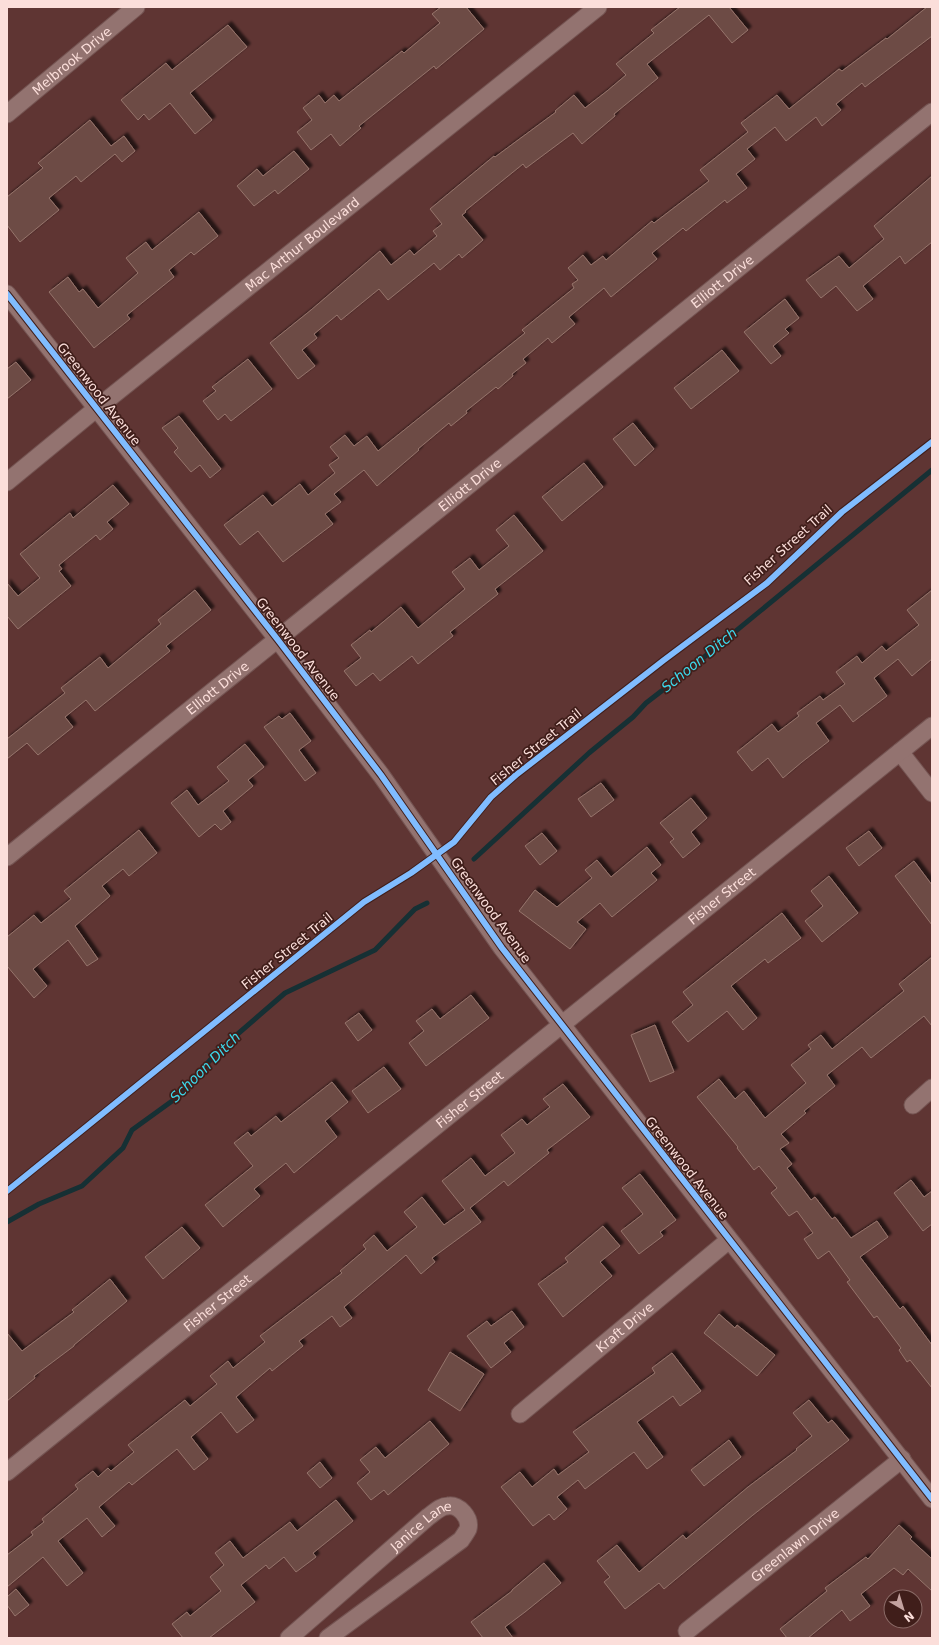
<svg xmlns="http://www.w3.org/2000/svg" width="939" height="1645" font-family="'DejaVu Sans',sans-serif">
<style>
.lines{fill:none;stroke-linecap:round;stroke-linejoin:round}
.stream{stroke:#163034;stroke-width:5}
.building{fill:#6d4c44;stroke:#96746c;filter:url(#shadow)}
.minor-casing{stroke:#745452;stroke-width:19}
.minor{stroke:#937370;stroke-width:17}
.cycleway-casing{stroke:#401e1a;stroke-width:8}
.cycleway{stroke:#80bcff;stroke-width:6}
.labels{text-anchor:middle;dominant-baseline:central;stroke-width:3.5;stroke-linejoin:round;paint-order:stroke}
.street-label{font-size:13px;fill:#fbdeda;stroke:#401e1a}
.water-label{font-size:14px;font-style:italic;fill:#3cd9ec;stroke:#401e1a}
</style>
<defs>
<filter id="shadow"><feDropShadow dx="3.5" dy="-3.5" stdDeviation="1" flood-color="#0009"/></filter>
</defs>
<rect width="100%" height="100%" fill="#5f3533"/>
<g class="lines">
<g class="stream">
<polyline points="474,859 589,753 633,717 646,703 681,676 932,470"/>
<polyline points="7,1222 39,1204 82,1186 123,1148 132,1130 179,1096 218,1051 285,993 375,950 415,909 427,903"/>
</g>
</g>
<g class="building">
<polygon points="441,7 466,7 484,29 436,69 434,66 359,126 361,128 340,146 331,134 311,150 297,132 312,120 303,108 319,95 325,103 334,95 339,101 402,51 404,53 440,23 432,14"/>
<polygon points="680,7 729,7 748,30 732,43 709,15 647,64 658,78 614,114 615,116 582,144 573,133 526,168 523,164 465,211 466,212 462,215 483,240 462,258 459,254 440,270 434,263 388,300 379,289 341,320 337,315 314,334 317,338 302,350 315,366 298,379 270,343 311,310 380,251 391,265 410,250 414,255 437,236 433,231 442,224 430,209 494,156 495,157 556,112 555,111 574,95 585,108 607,91 626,75 616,64 654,33 651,30"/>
<polygon points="927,7 932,7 932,36 865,87 862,83 836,104 841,110 822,126 816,117 786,141 775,127 747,149 755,159 736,174 747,188 727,203 725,200 686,231 683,228 652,253 657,259 611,297 604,288 569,317 575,324 552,343 548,338 523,359 526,363 512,374 513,376 498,389 496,387 466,411 467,413 451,426 449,423 418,449 419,450 377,486 364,470 334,494 341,502 325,514 333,524 283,562 258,531 240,545 224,525 263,495 272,506 300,484 308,495 335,473 329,465 339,458 330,447 345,435 354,446 367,436 378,451 525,333 522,330 574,288 572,284 578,280 568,268 583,255 591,265 603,256 606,260 652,221 654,223 709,181 700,170 748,132 741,123 777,95 789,109 839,69 842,71 886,38 887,39"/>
<polygon points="228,25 247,47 190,93 212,120 195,134 170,103 149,120 144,114 138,120 121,100 166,63 172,70"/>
<polygon points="90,120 111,146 124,136 135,151 122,162 115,154 81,182 76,176 49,198 59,210 20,242 7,225 7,197 43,168 38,163"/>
<polygon points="294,151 309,169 278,194 275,190 254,206 237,186 257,169 263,176"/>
<polygon points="932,176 932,242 905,264 900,256 863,286 873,299 857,311 836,286 821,298 806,280 839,256 849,268 884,239 874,226"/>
<polygon points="199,212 218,236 194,255 191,252 169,270 174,277 127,315 130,319 94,348 49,292 68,277 79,292 83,289 98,308 138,273 126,258 146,242 152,250"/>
<polygon points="785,299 799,318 785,329 789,333 773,346 781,356 771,364 744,332"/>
<polygon points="722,350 739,371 691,409 674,388"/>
<polygon points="248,359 272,389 231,421 225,414 218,420 203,401 216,391 212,387"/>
<polygon points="16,362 31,380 7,399 7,369"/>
<polygon points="179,416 221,469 210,478 200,465 191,472 174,452 178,448 162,428"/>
<polygon points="633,423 654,449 635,466 613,439"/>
<polygon points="584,463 603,487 562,521 542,497"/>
<polygon points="113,485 129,504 107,522 113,529 100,540 96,535 59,565 62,569 59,571 71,586 18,629 7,616 7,583 18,596 40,578 20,554 70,513 73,518"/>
<polygon points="514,515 543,551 495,589 498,594 450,632 453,636 418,664 412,656 380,681 373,673 356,686 344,671 361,658 351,645 370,630 371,632 401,607 418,628 465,589 452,572 470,558 479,570 509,546 496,530"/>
<polygon points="195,590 211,610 166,646 170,651 95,711 86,700 65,717 73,727 38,755 27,743 7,759 7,739 65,693 61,688 100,657 108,668 161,624 158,620"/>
<polygon points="932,590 932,659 912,676 898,659 874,678 887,696 853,722 840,705 816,723 829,741 802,762 783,778 768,758 752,771 737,752 772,724 778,732 799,716 797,713 820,696 823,700 845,684 836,672 857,656 862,663 882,646 886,651 919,625 907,610"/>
<polygon points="290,713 311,741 299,750 316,773 305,781 264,727 279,716 282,719"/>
<polygon points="245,744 264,767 248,780 253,786 223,811 231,822 221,830 215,824 199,837 171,803 187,790 198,805 229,781 217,767"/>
<polygon points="601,783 614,800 591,817 578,799"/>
<polygon points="691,798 707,818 691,832 700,844 683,858 670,842 674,839 660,823"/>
<polygon points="139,830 157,853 129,876 123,869 102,886 110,896 75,926 98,959 87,966 68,940 33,969 47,986 34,998 7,966 7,937 34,915 41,923 71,899 64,891"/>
<polygon points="869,831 882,848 859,866 846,848"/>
<polygon points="542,833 557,851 540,865 525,846"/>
<polygon points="647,847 661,865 651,873 657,880 612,917 600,903 577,922 586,929 570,949 519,911 535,890 557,907 592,878 585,870 597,860 611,877"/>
<polygon points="914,861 932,885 932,925 895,876"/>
<polygon points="829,876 858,913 822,942 805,921 823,906 811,891"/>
<polygon points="782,913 801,938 768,963 765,959 731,986 757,1018 743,1030 727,1011 688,1042 672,1022 693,1005 683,992"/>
<polygon points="932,957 932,1026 924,1016 871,1058 862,1047 827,1075 835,1086 804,1111 806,1113 781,1134 789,1143 780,1149 792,1164 787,1168 811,1200 815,1197 832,1219 835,1217 851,1238 877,1221 888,1237 860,1257 900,1309 903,1306 932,1345 932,1388 910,1360 907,1362 899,1350 901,1348 877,1316 874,1318 847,1282 850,1280 829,1251 818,1259 804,1239 813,1233 797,1211 789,1216 771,1193 777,1188 759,1166 754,1170 737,1148 738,1147 697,1097 719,1079 735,1099 744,1091 765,1118 806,1083 791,1065 811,1049 808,1045 821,1035 832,1049 904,991 899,984"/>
<polygon points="471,995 489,1018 426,1066 409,1043 424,1031 416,1021 432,1009 440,1019"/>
<polygon points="359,1013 372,1030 358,1041 345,1023"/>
<polygon points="655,1025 674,1072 650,1082 631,1035"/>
<polygon points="384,1067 401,1089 368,1113 352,1091"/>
<polygon points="332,1082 348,1102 325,1121 337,1137 294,1173 286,1163 254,1189 260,1196 223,1227 205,1205 253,1166 234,1143 248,1132 251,1136 276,1116 281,1122"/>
<polygon points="563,1084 590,1117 547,1150 549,1153 508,1186 504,1181 470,1208 481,1222 432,1258 435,1262 421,1274 406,1255 344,1307 352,1318 340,1327 332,1316 299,1341 303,1346 272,1371 270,1368 236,1397 254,1420 237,1433 221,1412 191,1437 208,1459 194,1470 177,1449 132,1485 129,1482 99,1507 115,1526 102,1537 87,1518 58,1541 83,1573 67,1586 43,1557 7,1587 7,1555 33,1535 31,1532 44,1522 42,1519 78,1489 75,1485 93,1471 98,1477 108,1468 111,1471 134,1452 128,1445 185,1400 190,1406 217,1384 210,1376 228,1361 233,1368 265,1342 260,1336 342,1273 340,1271 366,1249 363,1245 374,1235 387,1251 417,1227 404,1212 422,1197 444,1225 465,1210 442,1181 471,1158 485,1176 515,1153 501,1135 522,1119 527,1125 550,1107 543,1099"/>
<polygon points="640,1174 676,1220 660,1232 663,1236 639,1254 621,1231 643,1214 622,1188"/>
<polygon points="911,1180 924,1197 932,1191 932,1224 923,1231 894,1193"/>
<polygon points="603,1226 620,1246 600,1262 612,1276 563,1317 538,1284 568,1262 565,1258"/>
<polygon points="182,1227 200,1248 163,1279 145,1257"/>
<polygon points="110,1279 127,1301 74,1345 74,1346 34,1376 35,1378 7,1401 7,1333 22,1351 74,1312 72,1310"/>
<polygon points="512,1311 524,1327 504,1343 511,1352 491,1368 467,1336 487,1321 491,1326"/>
<polygon points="719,1314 735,1328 737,1325 775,1355 757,1376 704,1333"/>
<polygon points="450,1352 484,1374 460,1411 428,1390"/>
<polygon points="672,1353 701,1391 680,1406 673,1396 637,1422 663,1457 647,1469 634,1452 585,1489 578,1480 557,1497 567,1509 554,1520 549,1514 533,1526 501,1487 520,1472 532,1487 554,1469 558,1475 589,1452 573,1432 655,1373 652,1368"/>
<polygon points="809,1400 828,1423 832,1420 849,1440 753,1515 664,1589 659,1583 625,1609 604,1582 610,1577 597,1561 617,1545 639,1572 683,1535 686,1539 748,1487 797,1450 796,1449 812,1436 793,1413"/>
<polygon points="430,1421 449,1444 388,1495 384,1490 371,1500 357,1483 370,1472 360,1460 376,1447 385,1458"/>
<polygon points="729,1440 741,1457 704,1486 691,1470"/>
<polygon points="320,1462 332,1478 320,1488 307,1473"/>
<polygon points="336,1500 353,1521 313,1553 316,1557 296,1572 284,1557 269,1569 266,1565 241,1585 255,1602 209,1638 183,1638 172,1624 187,1612 190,1616 221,1591 210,1577 224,1565 215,1553 230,1541 243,1558 290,1522 297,1531"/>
<polygon points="899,1525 912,1537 910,1539 932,1559 932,1591 908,1569 903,1575 894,1568 861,1594 870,1606 850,1621 842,1610 808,1638 787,1638 780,1629 827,1591 825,1588 866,1557 868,1559"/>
<polygon points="544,1563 561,1583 525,1612 505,1627 513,1638 483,1638 471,1622 512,1591 512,1590"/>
<polygon points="16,1589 29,1605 15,1616 7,1605 7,1597"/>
</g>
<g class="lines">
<defs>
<g id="minor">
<path id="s1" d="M7,114L136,7"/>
<polyline points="7,294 278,640 381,775 502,948 932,1499"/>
<path id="s2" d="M7,482L97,408L598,7"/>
<polyline points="900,752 932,793"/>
<path id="s3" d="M7,857L932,112"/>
<polyline points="913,1105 932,1088"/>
<path id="s4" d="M520,1414L729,1240"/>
<path id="s5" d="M7,1472L932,726"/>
<path id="s6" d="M687,1631L902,1459"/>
<path id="s7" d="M289,1638L428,1517C434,1513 440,1506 448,1506C459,1504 471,1518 468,1529C466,1533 463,1537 461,1540L328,1638"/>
</g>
</defs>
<use href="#minor" class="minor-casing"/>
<use href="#minor" class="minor"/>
<defs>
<g id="cycleway">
<polyline points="7,294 278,640 381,775 502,948 932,1499"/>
<polyline points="7,1191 364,902 411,873 454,842 491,797 516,775 664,660 767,583 842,512 932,442"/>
</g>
</defs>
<use href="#cycleway" class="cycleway-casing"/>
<use href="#cycleway" class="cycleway"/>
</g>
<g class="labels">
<g class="street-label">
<text stroke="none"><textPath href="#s1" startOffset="84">Melbrook Drive</textPath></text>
<text stroke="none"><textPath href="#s2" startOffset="379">Mac Arthur Boulevard</textPath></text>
<text stroke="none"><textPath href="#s3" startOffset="918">Elliott Drive</textPath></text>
<text transform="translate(99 394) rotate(52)">Greenwood Avenue</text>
<text stroke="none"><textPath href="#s3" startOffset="594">Elliott Drive</textPath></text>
<text transform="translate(788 545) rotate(-42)">Fisher Street Trail</text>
<text transform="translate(298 649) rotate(52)">Greenwood Avenue</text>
<text stroke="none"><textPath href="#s3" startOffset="270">Elliott Drive</textPath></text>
<text transform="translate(536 747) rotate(-39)">Fisher Street Trail</text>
<text stroke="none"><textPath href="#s5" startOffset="918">Fisher Street</textPath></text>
<text transform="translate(491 910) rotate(54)">Greenwood Avenue</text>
<text transform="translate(287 951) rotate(-39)">Fisher Street Trail</text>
<text stroke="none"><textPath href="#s5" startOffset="594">Fisher Street</textPath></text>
<text transform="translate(687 1168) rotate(52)">Greenwood Avenue</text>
<text stroke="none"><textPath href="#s5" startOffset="270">Fisher Street</textPath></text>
<text stroke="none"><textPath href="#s4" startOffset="136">Kraft Drive</textPath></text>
<text stroke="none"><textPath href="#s7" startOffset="174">Janice Lane</textPath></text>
<text stroke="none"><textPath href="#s6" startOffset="138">Greenlawn Drive</textPath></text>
</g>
<g class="water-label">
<text transform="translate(699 660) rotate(-39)">Schoon Ditch</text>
<text transform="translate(205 1067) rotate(-45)">Schoon Ditch</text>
</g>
</g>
<rect width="939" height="1645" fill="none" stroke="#fbdeda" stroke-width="16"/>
<g transform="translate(903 1609) rotate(142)"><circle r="19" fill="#401e1a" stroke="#8b6b67"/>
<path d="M0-3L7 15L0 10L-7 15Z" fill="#c4a3a0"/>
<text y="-6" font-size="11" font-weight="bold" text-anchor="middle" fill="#fbdeda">N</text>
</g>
</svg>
